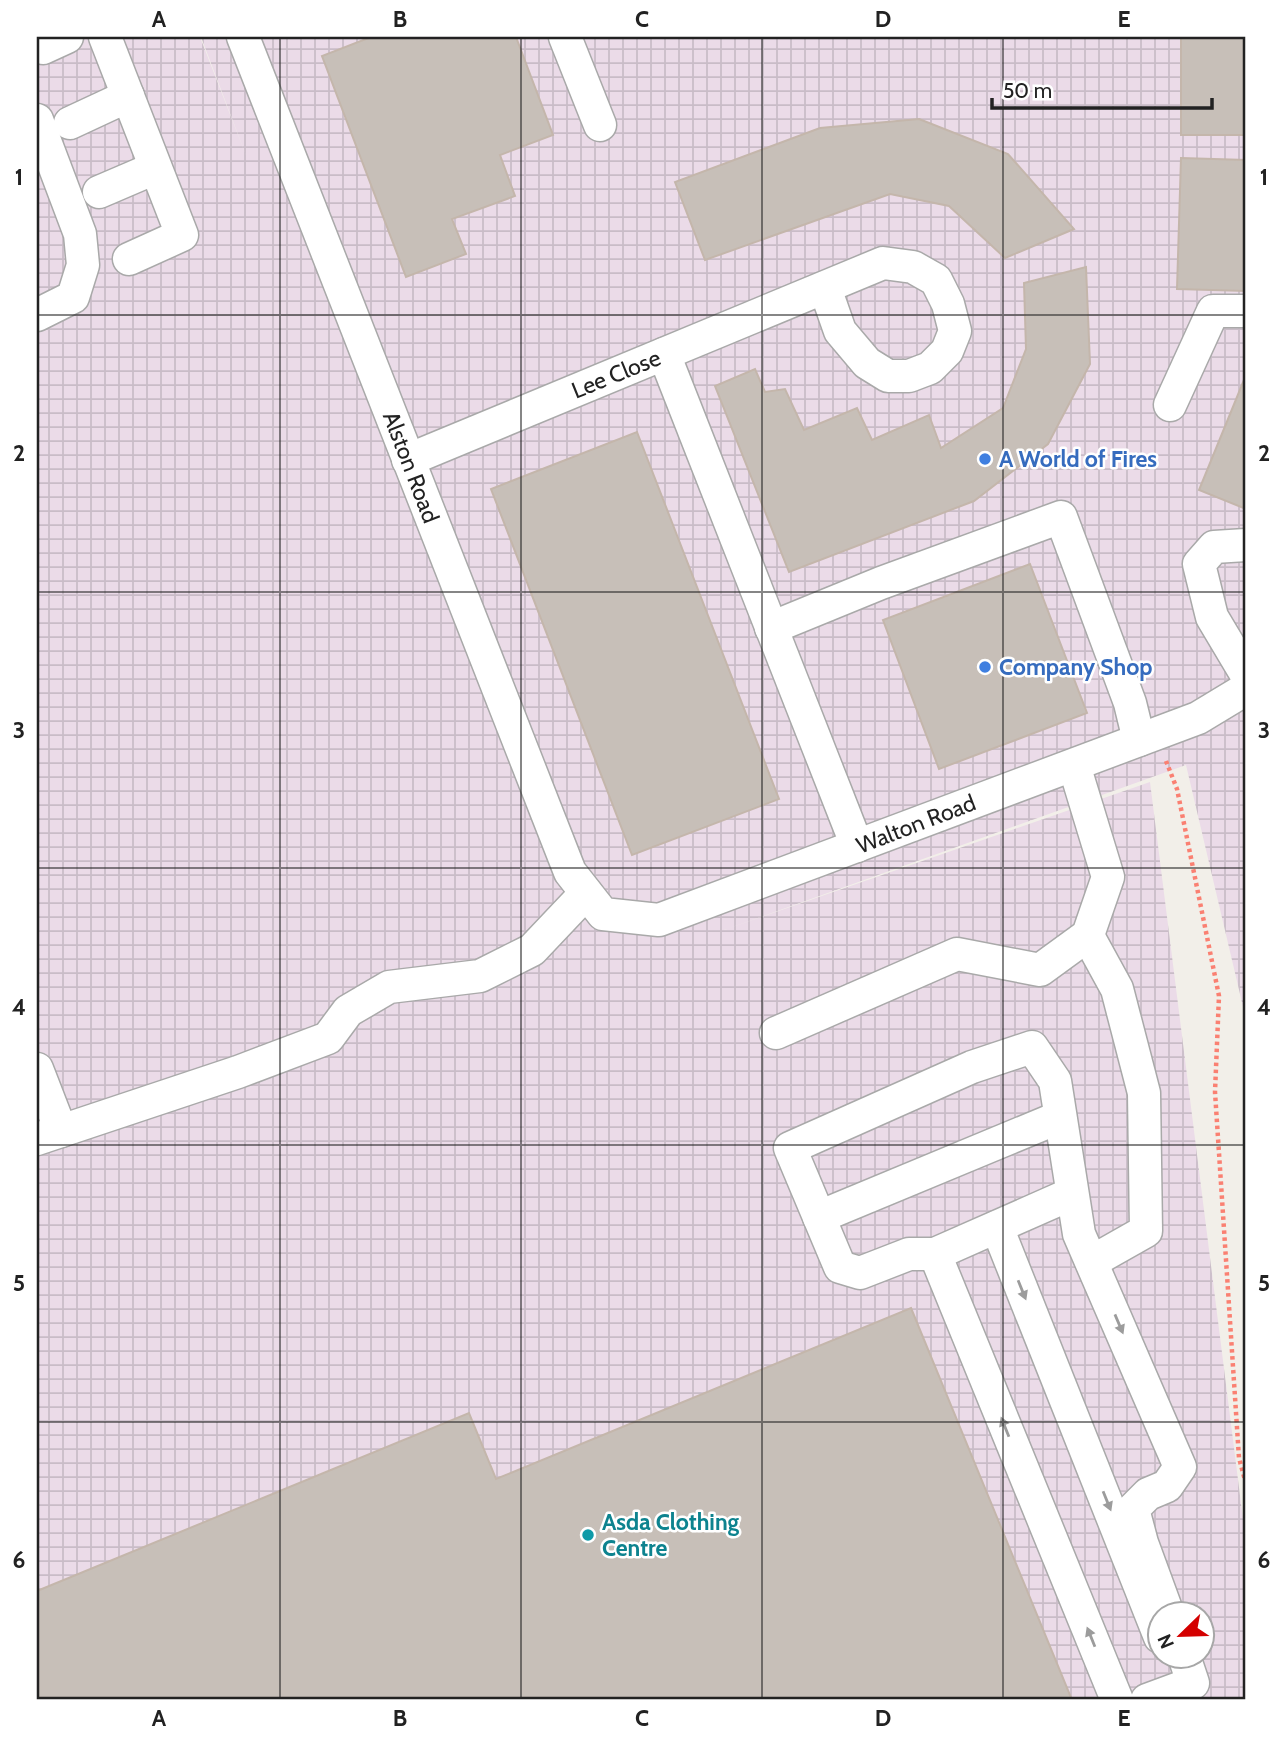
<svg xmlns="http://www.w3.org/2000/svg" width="1283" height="1737" font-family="Cabin,sans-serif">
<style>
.industrial{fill:url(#industrial-grid);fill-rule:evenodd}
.building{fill:#c7bfb8;stroke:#c4b6ab;stroke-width:2}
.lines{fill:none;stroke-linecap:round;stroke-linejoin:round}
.minor-casing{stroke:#a9a9a9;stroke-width:35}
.path{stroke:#fa8072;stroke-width:4.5;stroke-dasharray:3.5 3.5;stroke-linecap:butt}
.minor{stroke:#fff;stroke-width:32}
.oneway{fill:#9c9c9c}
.grid{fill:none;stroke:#222;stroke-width:2;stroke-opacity:0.55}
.shop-dot{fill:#3f7fe0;stroke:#fff;stroke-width:2.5}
.culture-dot{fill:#0f9aa8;stroke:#fff;stroke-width:2.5}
.labels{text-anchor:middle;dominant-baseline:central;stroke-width:5;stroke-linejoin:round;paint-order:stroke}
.street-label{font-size:23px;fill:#222;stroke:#fff}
.shop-label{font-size:23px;font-weight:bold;fill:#366cbe;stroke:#fff;text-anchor:start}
.culture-label{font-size:23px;font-weight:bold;fill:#0d838f;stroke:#fff;text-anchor:start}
.neatline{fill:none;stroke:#222;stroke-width:2.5}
.grid-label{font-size:23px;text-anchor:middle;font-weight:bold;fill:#222}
</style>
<defs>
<pattern id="industrial-grid" width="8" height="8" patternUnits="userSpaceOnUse" patternTransform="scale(1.75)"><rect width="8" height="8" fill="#ebdbe8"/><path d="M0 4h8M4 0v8" fill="none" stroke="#c9bcc7"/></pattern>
</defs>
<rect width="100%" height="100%" fill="#f2efe9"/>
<path class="industrial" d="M37,37H200L247,158L201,37H1246V1011H1244L1186,765L724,930L1150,782L1246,1543V1700H37ZM1160,1614H1202V1656H1160Z"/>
<g class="building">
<polygon points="371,37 516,37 553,135 500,155 515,196 452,219 466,254 406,277 322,56"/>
<rect x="1181" y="37" width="65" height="98"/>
<polygon points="919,119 1008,154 1074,229 1005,258 949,206 890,194 705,260 675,182 820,128"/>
<polygon points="1181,158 1246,160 1246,291 1177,289"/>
<polygon points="1086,267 1090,364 1048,444 974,501 789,572 715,386 755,369 765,392 785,389 804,430 857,408 872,440 929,415 941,448 1003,408 1026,349 1024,283"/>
<polygon points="1246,375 1246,509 1199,490"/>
<polygon points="637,432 779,799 632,855 491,489"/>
<polygon points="1030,564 1087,713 939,769 883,620"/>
<polygon points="911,1308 1072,1700 37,1700 37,1591 469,1413 496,1479"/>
</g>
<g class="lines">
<defs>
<g id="minor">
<polyline points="105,37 182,235 129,259"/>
<polyline points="243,37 570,872 603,914 659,920 1198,718 1246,689"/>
<polyline points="565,37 600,125"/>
<polyline points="43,48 67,37"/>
<polyline points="37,120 80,234 83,265 73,297 37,315"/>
<polyline points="70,123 128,96"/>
<polyline points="99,192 155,168"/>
<polyline points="664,354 857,846"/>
<polyline points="1170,405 1213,311 1246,311"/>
<polyline points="408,460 883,263 913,267 936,280 948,304 955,331 947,351 930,368 909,376 888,376 867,363 840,331 825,288"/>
<polyline points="1246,545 1214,547 1199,564 1212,617 1246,674"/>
<polyline points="771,628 881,583 1061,517 1130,703 1139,740"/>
<polyline points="1088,936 1117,989 1144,1093 1146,1231 1093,1261"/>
<polyline points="776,1033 957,954 1040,970 1088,935 1108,877 1074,765"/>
<polyline points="37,1069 61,1131"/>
<polyline points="37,1139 238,1072 328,1038 348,1011 389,987 480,976 532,950 586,893"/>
<polyline points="1071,1194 935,1254 909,1254 860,1273 840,1267 790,1148 972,1067 1032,1047 1055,1081 1079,1234 1180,1467 1167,1486 1148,1494 1133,1509 1142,1543 1168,1614"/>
<polyline points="819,1217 1060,1117"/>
<polyline points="997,1227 1160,1637"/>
<polyline points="935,1254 1117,1700"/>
<polyline points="1147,1700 1193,1683 1184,1656"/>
</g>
</defs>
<use href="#minor" class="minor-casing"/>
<polyline class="path" points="1166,761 1177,789 1219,996 1215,1092 1239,1458 1246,1484"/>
<use href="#minor" class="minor"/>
</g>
<defs><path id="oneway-solid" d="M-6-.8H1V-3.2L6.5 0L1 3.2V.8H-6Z" transform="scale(1.75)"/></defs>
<g class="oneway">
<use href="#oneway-solid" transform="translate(1022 1290) rotate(68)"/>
<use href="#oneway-solid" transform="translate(1119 1324) rotate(67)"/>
<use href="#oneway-solid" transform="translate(1005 1427) rotate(-112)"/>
<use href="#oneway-solid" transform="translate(1107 1501) rotate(68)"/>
<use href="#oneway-solid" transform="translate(1091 1637) rotate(-112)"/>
</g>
<path class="grid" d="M280,37V1700M521,37V1700M762,37V1700M1003,37V1700M37,315H1246M37,592H1246M37,868H1246M37,1145H1246M37,1422H1246"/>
<g class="shop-dot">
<circle cx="985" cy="459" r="7"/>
<circle cx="985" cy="667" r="7"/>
</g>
<circle class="culture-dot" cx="588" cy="1535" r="7"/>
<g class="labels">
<g class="street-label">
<text transform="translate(616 374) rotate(-22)">Lee Close</text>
<text transform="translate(411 467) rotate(69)">Alston Road</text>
<text transform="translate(916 824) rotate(-21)">Walton Road</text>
</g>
<g class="shop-label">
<text x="999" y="459">A World of Fires</text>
<text x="999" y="667">Company Shop</text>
</g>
<g class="culture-label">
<text x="602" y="1522">Asda Clothing<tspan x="602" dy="26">Centre</tspan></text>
</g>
</g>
<rect width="1283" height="1737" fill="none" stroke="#ffffff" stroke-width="77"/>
<g transform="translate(1181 1635) rotate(247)"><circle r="33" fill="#ffffff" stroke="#a7a7a7" stroke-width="2"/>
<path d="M0-5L12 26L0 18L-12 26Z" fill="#d40000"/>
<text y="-10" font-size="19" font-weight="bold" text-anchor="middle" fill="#222222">N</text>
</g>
<path d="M992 98v10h220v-10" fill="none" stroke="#222222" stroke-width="3.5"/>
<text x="1003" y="98" font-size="21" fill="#222222" stroke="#ffffff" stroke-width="5" paint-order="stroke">50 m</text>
<rect x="38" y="38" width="1206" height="1660" class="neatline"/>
<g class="grid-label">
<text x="159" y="27">A</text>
<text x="400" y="27">B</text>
<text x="642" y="27">C</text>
<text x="883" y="27">D</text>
<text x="1124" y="27">E</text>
<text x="19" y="185">1</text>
<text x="1264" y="185">1</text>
<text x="19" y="461">2</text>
<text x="1264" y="461">2</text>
<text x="19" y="738">3</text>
<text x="1264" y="738">3</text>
<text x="19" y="1015">4</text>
<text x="1264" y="1015">4</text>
<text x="19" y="1291">5</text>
<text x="1264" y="1291">5</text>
<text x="19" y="1568">6</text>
<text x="1264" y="1568">6</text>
<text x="159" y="1726">A</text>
<text x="400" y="1726">B</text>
<text x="642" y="1726">C</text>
<text x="883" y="1726">D</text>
<text x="1124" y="1726">E</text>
</g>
</svg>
